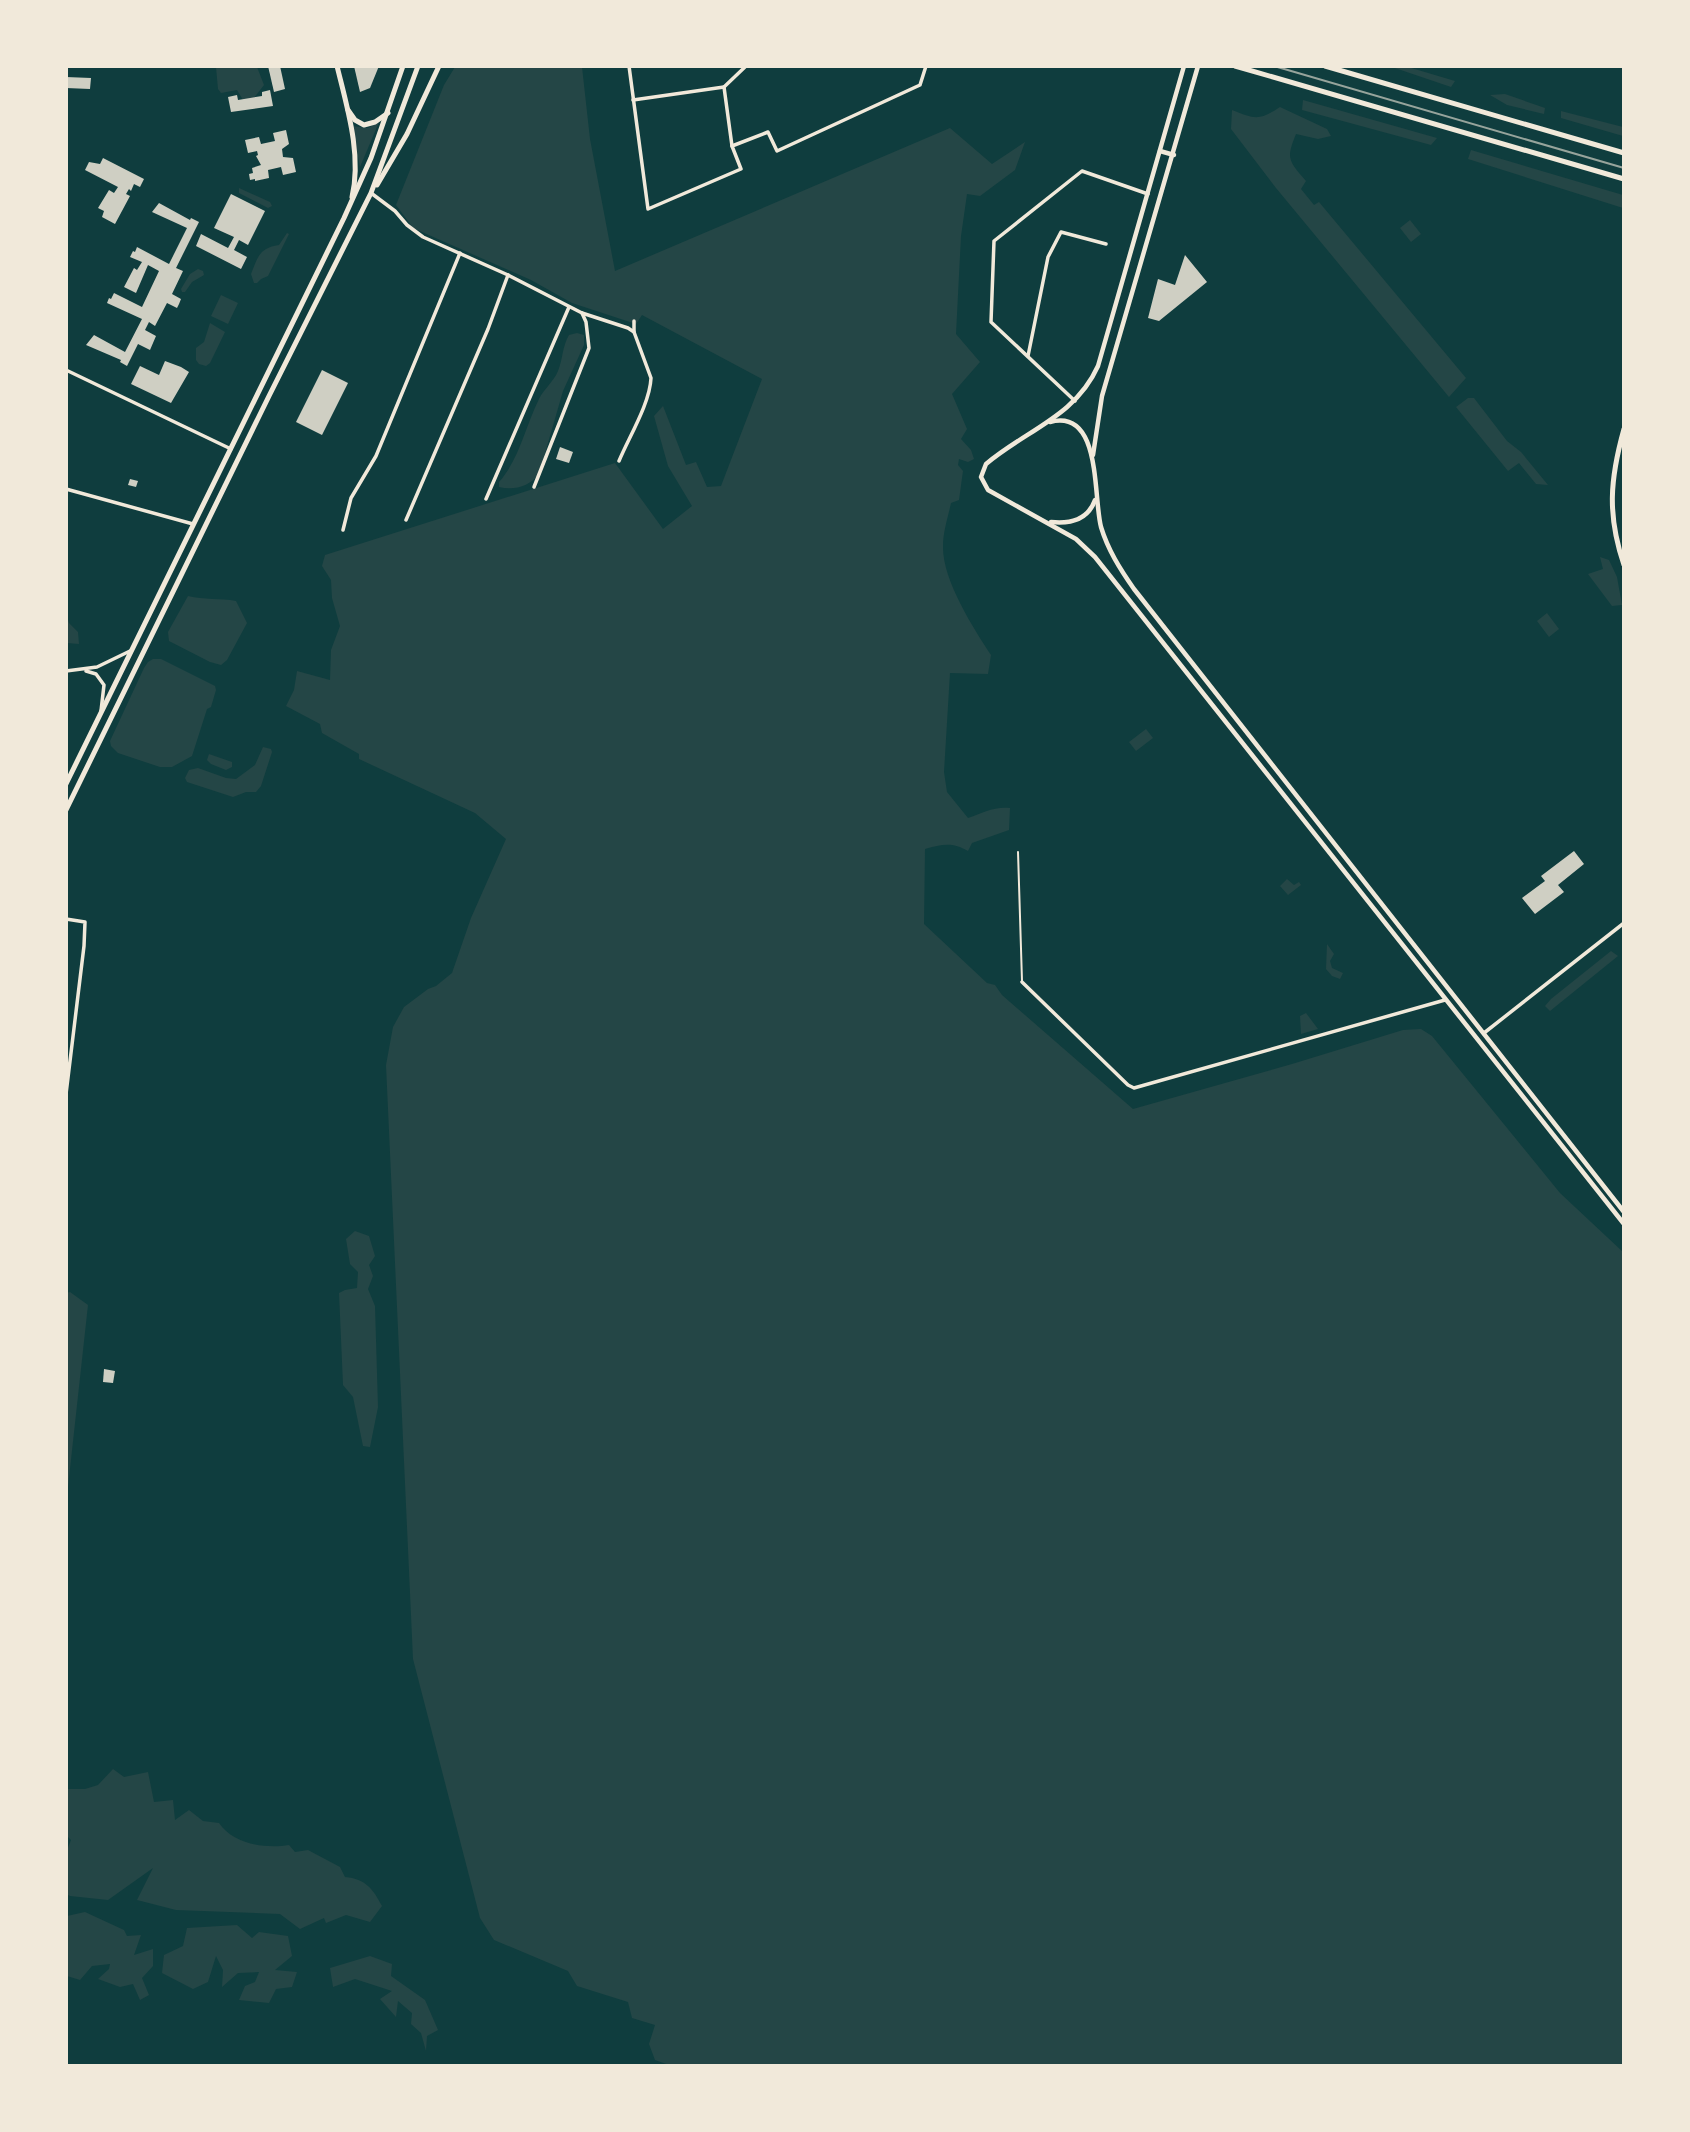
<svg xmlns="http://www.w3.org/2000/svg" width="1690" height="2132" font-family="Overpass,sans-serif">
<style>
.green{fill:#244646}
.building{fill:#cfcfc3}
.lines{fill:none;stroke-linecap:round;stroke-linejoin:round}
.service{stroke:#f1e9da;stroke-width:2}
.minor{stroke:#f1e9da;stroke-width:3.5}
.tertiary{stroke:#f1e9da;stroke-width:4.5}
.secondary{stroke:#f1e9da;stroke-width:5}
.primary{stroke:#f1e9da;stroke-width:5}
.tram{stroke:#97a49c;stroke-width:2}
</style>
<rect width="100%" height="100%" fill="#0f3d3e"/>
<g class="green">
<polygon points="216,67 257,67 264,85 254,98 243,100 237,90 221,93 218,89"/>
<path d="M455,67H582L590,139L615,271L950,128L992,164L1025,142L1015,170L980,196L967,194L961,236L956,334L980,362L952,394L967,429L961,439L971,450L974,459L968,462L959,459L958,465L963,471L959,500L951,503C948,517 943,532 943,546C942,579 973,628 991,655L988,674L950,673L944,772L947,792L968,818C981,813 996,806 1010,808L1009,830L972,843L968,851C953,842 942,844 925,849L924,924L987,983L995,985L1002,995L1133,1109L1292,1064L1403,1030L1421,1029L1432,1036L1560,1193L1623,1252V2065H669L655,2060L649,2044L655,2025L632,2018L628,2002L577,1986L568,1971L494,1940L480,1918L413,1659L386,1065L393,1027L404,1007L428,989L436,986L452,973L471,918L506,839L475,813L359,759V754L322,733L320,724L286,706L294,690L297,671L330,680L331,650L340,626L332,598L331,580L322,566L325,555L615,463L663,529L692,506L668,466L654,416L663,406L686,465L696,462L707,487L721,486L762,379L642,315L636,324L572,303L531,280L413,228L396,205L444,85Z"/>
<polygon points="1392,67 1408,67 1455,81 1451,87"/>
<polygon points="1505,94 1545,108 1544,114 1507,105 1490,95"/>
<polygon points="1303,100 1437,138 1431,145 1302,110"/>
<path d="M1280,107L1327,129L1331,136L1318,139L1296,134C1286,159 1288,160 1306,181L1301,189L1314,205L1319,202L1466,378L1449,397L1276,188L1231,129L1232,110C1255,119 1259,121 1280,107Z"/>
<polygon points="1561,111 1623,127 1623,136 1561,118"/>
<polygon points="379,122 360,167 352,126 368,128"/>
<polygon points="1471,150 1623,195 1623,208 1468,159"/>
<polygon points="239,188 270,202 272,206 268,208 239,193"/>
<polygon points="1410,220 1421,234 1411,242 1400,228"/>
<path d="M287,233L289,234L268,276L261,279L257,283H254L251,274C258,257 259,248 279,245Z"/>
<polygon points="198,269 203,271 204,275 192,282 185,292 182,292 181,289 190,274"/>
<polygon points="221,295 238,303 228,324 211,316"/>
<polygon points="210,323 225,332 210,363 206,366 199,364 196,360 196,348 204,342"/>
<path d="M577,333L584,335V345L563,391L539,474C530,486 514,491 499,487V482C520,458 525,427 539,399C544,389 554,381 558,371C563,359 562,347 569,335Z"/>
<polygon points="1468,398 1474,398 1507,441 1521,452 1548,485 1536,484 1519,463 1508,471 1456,407"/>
<polygon points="1600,557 1609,560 1617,577 1622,605 1612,606 1588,574 1603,569"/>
<path d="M188,596C204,600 220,598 236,601L247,623L227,660L221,665L210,662L169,641L168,632Z"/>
<polygon points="66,613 69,623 78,632 79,644 67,643"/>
<polygon points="1547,613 1559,629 1549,637 1537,621"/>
<polygon points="153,659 161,659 215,686 216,690 211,707 207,709 192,756 172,767 160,767 118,753 111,746 110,741 144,668 148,662"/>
<polygon points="1146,729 1153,738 1136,751 1129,742"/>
<polygon points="263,747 271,749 272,752 261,786 256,792 246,792 233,797 187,782 185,778 189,770 198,768 226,778 236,779 255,765"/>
<polygon points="209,754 232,762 232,767 226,770 211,764 207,760"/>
<polygon points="1287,879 1294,885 1299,882 1301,885 1288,895 1280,886"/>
<polygon points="1327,944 1334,954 1330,961 1332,968 1343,973 1340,979 1332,976 1326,969"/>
<polygon points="1611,951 1618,956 1550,1011 1545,1006 1551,999"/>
<polygon points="1306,1013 1318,1029 1301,1034 1300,1016"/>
<polygon points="355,1231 369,1236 375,1256 369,1265 373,1276 368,1289 375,1306 378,1407 370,1447 363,1446 353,1397 343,1385 339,1293 345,1290 357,1288 358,1272 350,1264 346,1239"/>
<polygon points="70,1292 88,1305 67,1496 66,1293"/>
<path d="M113,1769L124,1777L148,1772L154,1802L173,1800L175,1820L189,1810L203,1821L219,1823C233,1844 265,1849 289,1845L295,1852L308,1850L340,1867L345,1877C366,1879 373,1889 382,1906L370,1922L346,1915L326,1923L324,1918L300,1929L280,1914L176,1910L137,1900L153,1868L108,1900L70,1896L66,1894L67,1850L71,1840L67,1836V1789H85L98,1785Z"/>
<polygon points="85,1912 124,1930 127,1936 141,1935 134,1955 153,1949 153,1966 142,1978 149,1995 140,2000 133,1984 120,1987 98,1979 109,1969 110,1964 92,1966 80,1980 67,1976 67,1916"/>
<polygon points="237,1925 252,1938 259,1932 288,1936 292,1956 275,1970 297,1972 292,1987 276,1989 269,2003 239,2000 245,1986 255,1982 259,1972 238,1973 222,1987 223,1970 216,1956 208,1982 193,1989 162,1973 164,1955 183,1946 187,1928"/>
<polygon points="370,1956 392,1964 391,1976 425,2000 438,2030 427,2036 426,2051 421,2033 411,2024 412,2013 398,2001 396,2017 380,1999 392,1991 355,1979 333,1987 330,1968"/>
</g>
<g class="building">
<polygon points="268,66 280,66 285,89 274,92"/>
<polygon points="354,66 379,66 370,88 360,92"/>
<polygon points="66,77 91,78 90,89 66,88"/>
<polygon points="270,90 273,106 231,112 228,97 237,95 238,100 262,96 262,92"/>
<polygon points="286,130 289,144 282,149 283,157 293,158 296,172 283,175 281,167 268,170 269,178 255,181 255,179 250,180 249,174 253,173 252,168 261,165 256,156 258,155 257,151 248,153 245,140 259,137 261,144 275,141 273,133"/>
<polygon points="103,158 144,179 140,187 134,184 131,191 129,189 126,194 130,196 115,224 102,217 104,211 98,208 109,190 114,193 118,187 85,170 89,162 100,164"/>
<polygon points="231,194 265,211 248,245 239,240 234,250 247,257 241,269 196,246 201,234 228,248 234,237 214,228"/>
<polygon points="159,203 190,220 191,218 199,222 176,268 183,271 172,294 181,299 179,304 177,308 167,303 155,326 149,322 145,330 156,336 150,350 138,344 127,366 120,362 121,360 86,345 94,335 125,352 142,319 107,303 109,298 111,299 114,293 142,307 159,271 148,265 136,293 124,287 134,268 137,270 142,262 130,257 133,251 135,252 137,247 169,264 187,228 152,212"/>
<polygon points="1185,255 1207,282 1159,321 1148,318 1158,279 1175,285"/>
<polygon points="165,361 181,367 189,372 171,403 131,384 140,366 159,375"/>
<polygon points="322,370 348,383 322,435 296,422"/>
<polygon points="560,447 573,452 569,463 556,459"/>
<polygon points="130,479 138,481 136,487 128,485"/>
<polygon points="1574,851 1584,864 1558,885 1564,892 1535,914 1522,898 1545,881 1541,876"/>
<polygon points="104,1369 115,1371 113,1383 103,1382"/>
</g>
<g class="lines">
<polyline class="service" points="1018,852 1022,981"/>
<g class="minor">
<polyline points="629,66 648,209 741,169 732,146 768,132 777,151 920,85 926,66"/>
<polyline points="633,100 724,87"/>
<polyline points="732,146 724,87 746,66"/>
<path d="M371,193L395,211L407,225L423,237L508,275L582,313L628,328L634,332L651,378C650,403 629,437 619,461"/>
<polyline points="634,332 634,321"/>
<polyline points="1028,356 1048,257 1061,232 1106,244"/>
<polyline points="66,370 231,449"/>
<polyline points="1075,401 991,322 994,241 1082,171 1148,194"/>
<polyline points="534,487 589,348 586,322 582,313"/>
<polyline points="66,489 193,524"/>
<polyline points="486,499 569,307"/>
<polyline points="406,520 488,329 508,275"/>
<polyline points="343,530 351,498 376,456 460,253"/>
<polyline points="66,671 97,667 130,651"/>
<polyline points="86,671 96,674 104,685 101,711"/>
<polyline points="66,919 85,922 84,946 66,1094"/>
<polyline points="1022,982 1128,1085 1134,1088 1445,1000"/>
<polyline points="1484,1033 1624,923"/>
</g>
<g class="tertiary">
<path d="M1184,66L1098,366C1075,417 1026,430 986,464L981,477L988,490L1076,539L1095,557L1624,1224"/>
<polyline points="1160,151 1174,155"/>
<path d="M1050,422C1102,408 1093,497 1101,527C1108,550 1120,569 1134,589L1624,1212"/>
<polyline points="1093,455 1102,396 1198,66"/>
<path d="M1051,522C1070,524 1088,520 1095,500"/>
</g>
<g class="secondary">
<path d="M337,66C347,107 362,155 352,197"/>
<polyline points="348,110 355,120 364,125 375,122 388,113"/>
<path d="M1624,429C1610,479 1607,515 1624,565"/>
</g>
<g class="primary">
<polyline points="1235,66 1624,179"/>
<polyline points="1325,66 1624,153"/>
<polyline points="377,185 407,134 439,66"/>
<polyline points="66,784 344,218 371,158 403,66"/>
<polyline points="66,810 269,396 371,193 418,66"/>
</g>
<polyline class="tram" points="1274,66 1624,168"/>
</g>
<rect width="1690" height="2132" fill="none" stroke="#f1e9da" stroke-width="136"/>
</svg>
